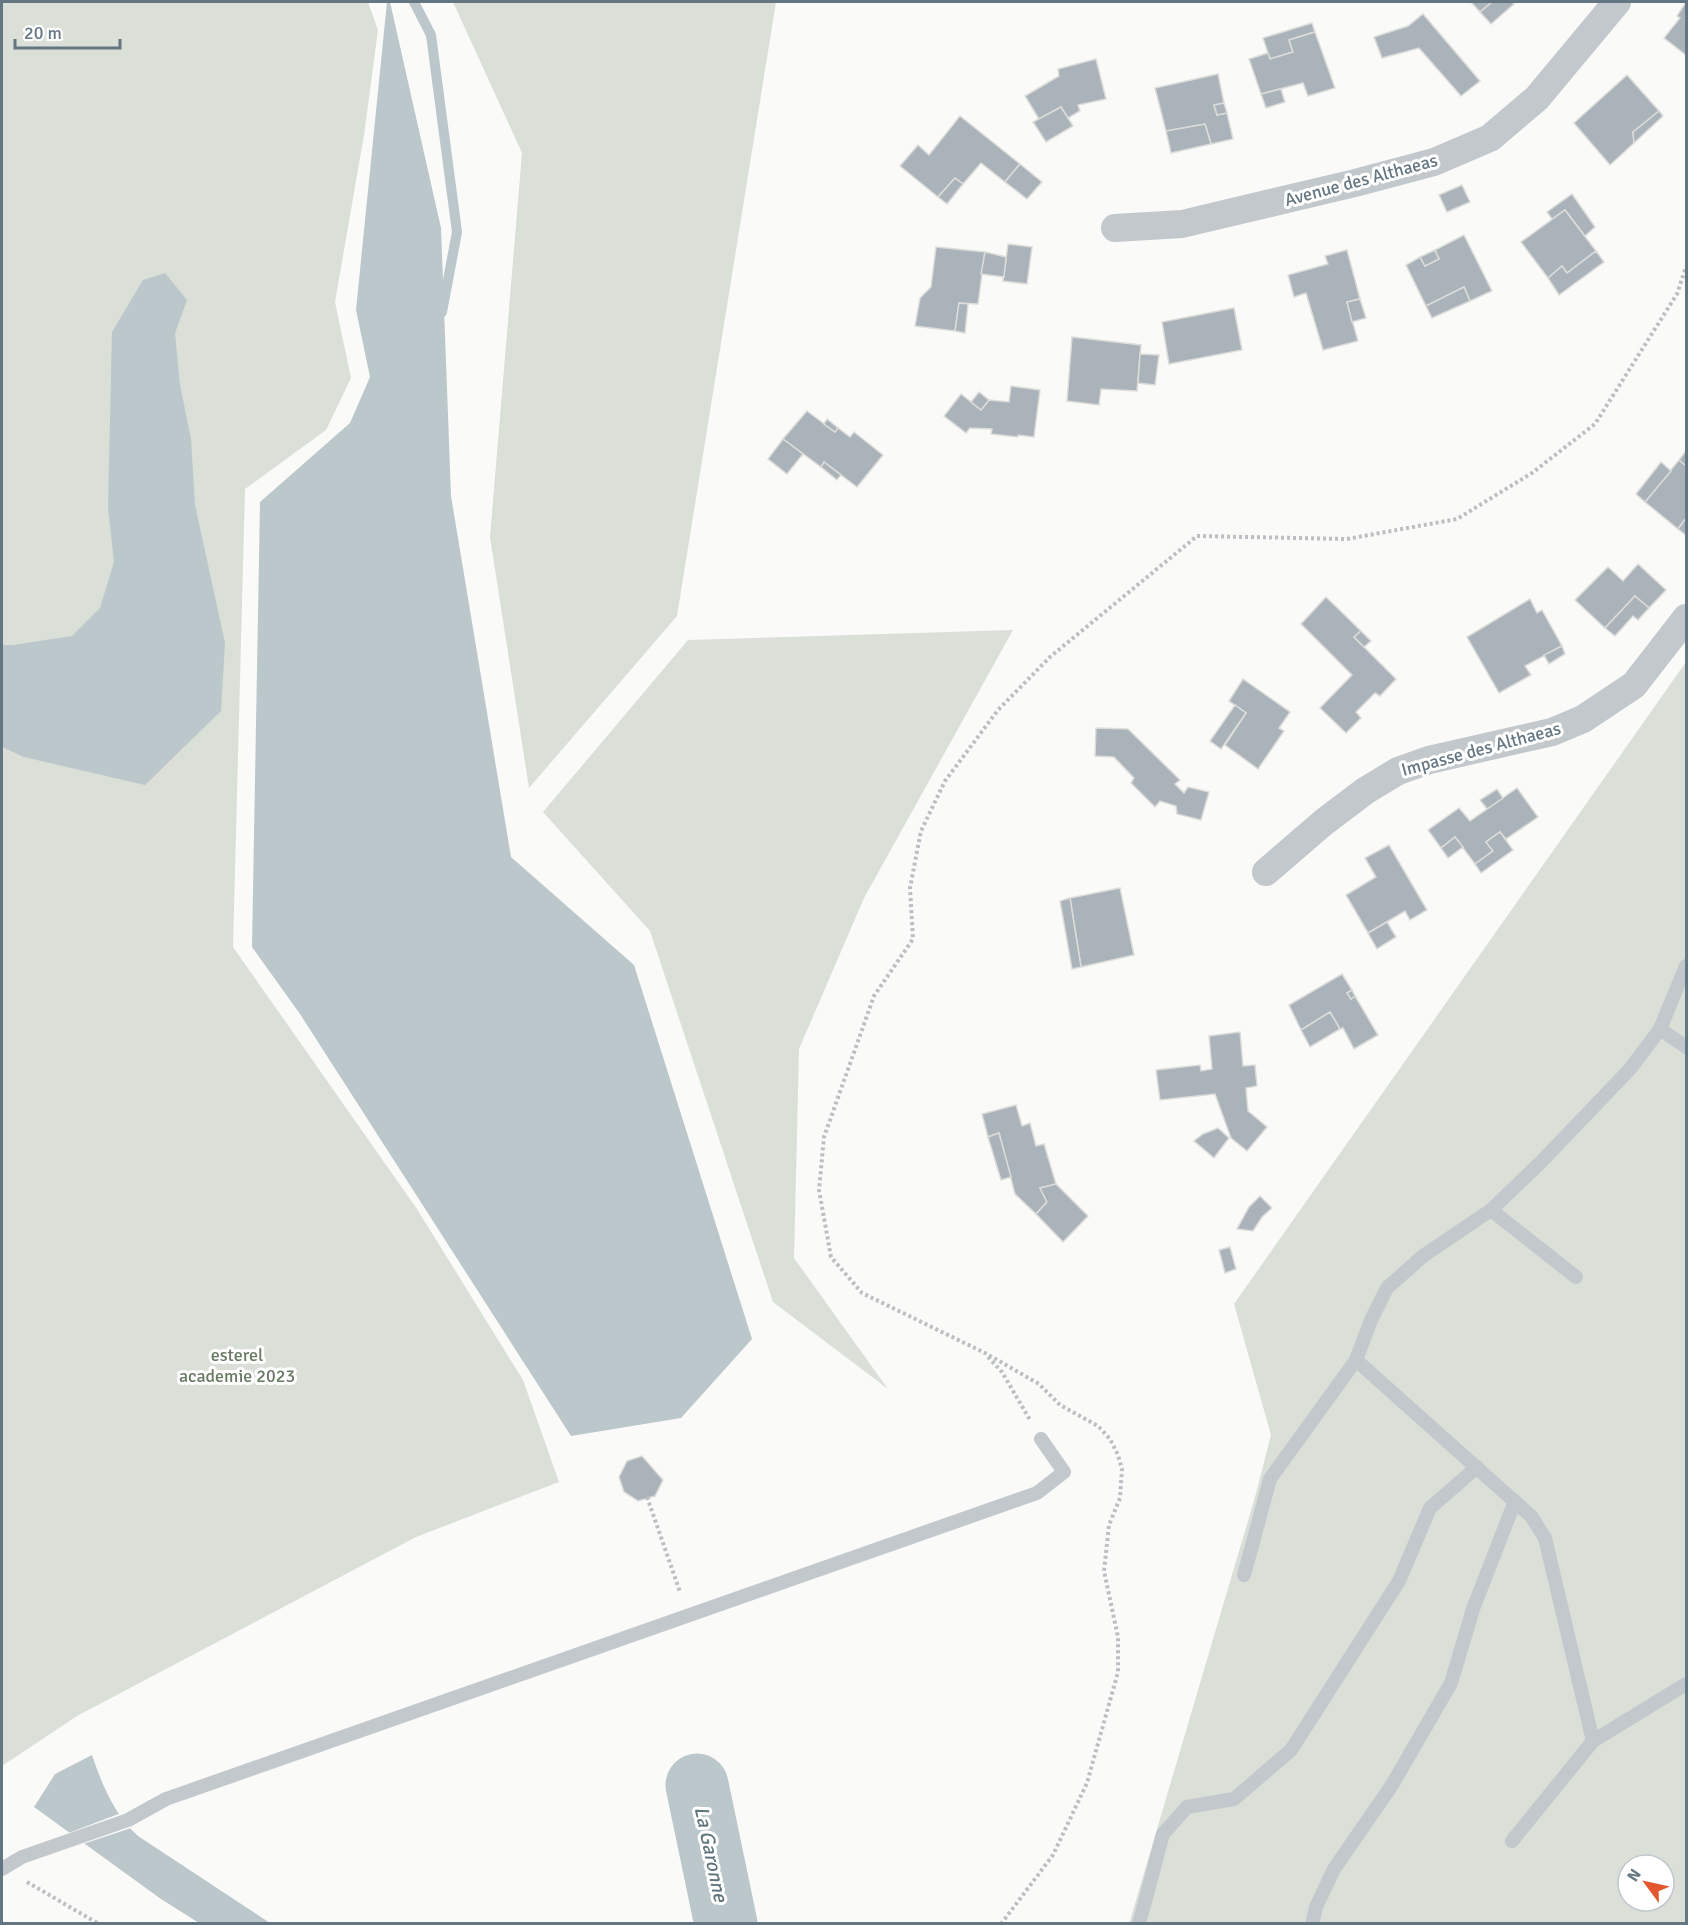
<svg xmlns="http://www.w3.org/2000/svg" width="1688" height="1925" font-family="Signika,sans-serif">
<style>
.green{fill:#dadfd7;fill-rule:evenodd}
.water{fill:#bbc7cb}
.pier{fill:#fafaf8}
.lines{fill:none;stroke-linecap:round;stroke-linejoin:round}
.stream{stroke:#bbc7cb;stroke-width:10}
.river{stroke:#bbc7cb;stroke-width:63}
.building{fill:#aab3b9;stroke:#dcdcda;stroke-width:1.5}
.path{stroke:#bbbfc2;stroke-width:4;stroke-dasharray:3 3;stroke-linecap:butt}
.service{stroke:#c3c8cc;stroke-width:14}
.minor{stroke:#c3c8cc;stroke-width:28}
.labels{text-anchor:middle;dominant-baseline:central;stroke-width:6;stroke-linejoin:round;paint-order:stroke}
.street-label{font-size:18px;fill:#657683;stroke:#fff}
.park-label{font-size:18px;fill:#687a64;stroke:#fff}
.water-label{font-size:20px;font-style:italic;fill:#60757c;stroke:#fff}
</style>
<rect width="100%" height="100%" fill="#fafaf8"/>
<g class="green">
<polygon points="2,2 368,2 378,30 364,135 335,302 351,378 326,430 245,489 233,947 417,1209 523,1380 559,1482 416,1537 77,1716 2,1766"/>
<polygon points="453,2 776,2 677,616 529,788 490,537 522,153"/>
<polygon points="1013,630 864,898 799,1049 794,1258 888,1389 773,1302 650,931 543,812 688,640"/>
<path d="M1686,662V1923L1129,1924L1255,1497L1271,1435L1234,1304ZM1628,1865H1664V1901H1628Z"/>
</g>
<g class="water">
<polygon points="387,2 390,2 441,228 451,496 511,857 634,965 752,1339 681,1418 571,1436 300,1014 252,947 260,502 350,423 370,377 356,310"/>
<polygon points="165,273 187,300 175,333 180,385 191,439 195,505 225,643 221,711 145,785 24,757 2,747 2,645 13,645 72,636 100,608 114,562 108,507 112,332 143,280"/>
<path d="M92,1755C102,1785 114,1814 138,1836L270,1923H199L161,1899L34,1807L55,1774Z"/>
<polygon points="707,1782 735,1848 744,1889 693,1900 686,1865 686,1788"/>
</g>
<polygon class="pier" points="121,1813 131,1828 80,1845 66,1834"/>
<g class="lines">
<polyline class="stream" points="414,2 431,35 457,232 442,312"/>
<polyline class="river" points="697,1785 726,1924"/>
</g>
<g class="building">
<polygon points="1471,2 1492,2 1480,12"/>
<polygon points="1492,2 1512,2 1514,4 1491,24 1480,12"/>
<polygon points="1686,2 1686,55 1664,38 1680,18 1677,16"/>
<polygon points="1423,14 1480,81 1461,96 1419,48 1382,58 1374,37 1408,26"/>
<polygon points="1312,23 1315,32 1289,40 1293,52 1270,59 1263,38"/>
<polygon points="1315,32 1335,88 1308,96 1303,83 1261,94 1249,59 1268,53 1270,59 1293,52 1289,40"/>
<polygon points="1096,59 1106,99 1078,105 1080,111 1068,118 1061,107 1039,119 1025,96 1059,76 1058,69"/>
<polygon points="1218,74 1224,103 1214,105 1217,115 1227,113 1233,139 1211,144 1205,124 1166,131 1155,88"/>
<polygon points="1627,75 1659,111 1633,132 1634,143 1610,165 1574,123"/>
<polygon points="1281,89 1285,102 1266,108 1261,94"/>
<polygon points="1224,103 1227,113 1217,115 1214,105"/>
<polygon points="1061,107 1073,126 1046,142 1033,122"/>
<polygon points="1659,111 1663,116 1634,143 1633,132"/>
<polygon points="960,116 1020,164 1005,182 981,163 963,184 955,178 938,197 900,166 918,145 929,155"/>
<polygon points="1205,124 1211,144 1171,153 1166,131"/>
<polygon points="1020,164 1042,182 1027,199 1005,182"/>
<polygon points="955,178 963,184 947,204 938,197"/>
<polygon points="1462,185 1470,202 1447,212 1439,195"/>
<polygon points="1572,194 1595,227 1585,236 1565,210 1552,219 1547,212"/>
<polygon points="1565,210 1596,251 1567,273 1562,266 1548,278 1521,242"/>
<polygon points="1464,235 1492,291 1470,301 1464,287 1426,306 1406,265 1420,257 1425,266 1439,259 1435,250"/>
<polygon points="1008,244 1032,247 1027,284 1003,281"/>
<polygon points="936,247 985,252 978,304 959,303 955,331 915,326 920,298 931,287"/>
<polygon points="1347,250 1360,299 1347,302 1358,341 1323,350 1306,293 1294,297 1288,275 1328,264 1325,256"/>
<polygon points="1435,250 1439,259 1425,266 1420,257"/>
<polygon points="1596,251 1604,262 1559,295 1548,278 1562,266 1567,273"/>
<polygon points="985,252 1006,257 1004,277 981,274"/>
<polygon points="1464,287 1470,301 1432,318 1426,306"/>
<polygon points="1360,299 1366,318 1352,322 1347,302"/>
<polygon points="959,303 968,304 965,333 955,331"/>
<polygon points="1234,308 1242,350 1169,364 1162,322"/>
<polygon points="1072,337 1141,345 1137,391 1101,389 1099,405 1067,401"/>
<polygon points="1140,354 1159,355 1155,385 1138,383"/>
<polygon points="1011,386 1040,390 1034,437 1018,435 1018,437 991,434 992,429 970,428 966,433 944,416 961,394 981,410 989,400 1009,402"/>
<polygon points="979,392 989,400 981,410 971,402"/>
<polygon points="807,411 835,432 838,428 850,437 854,432 883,455 857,487 824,462 821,467 783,439"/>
<polygon points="827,419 838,428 835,432 824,424"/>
<polygon points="783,439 803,454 787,474 768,459"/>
<polygon points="1686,451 1686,466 1679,460"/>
<polygon points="1679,460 1686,466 1686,518 1678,529 1645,502"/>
<polygon points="824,462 841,475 837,480 821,467"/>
<polygon points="1661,462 1671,471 1645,502 1636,494"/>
<polygon points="1686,518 1686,535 1678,529"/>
<polygon points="1638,564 1666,590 1649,608 1635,596 1605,628 1575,600 1608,567 1623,581"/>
<polygon points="1635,596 1649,608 1638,620 1633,616 1615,636 1605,628"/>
<polygon points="1326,597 1361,631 1354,637 1396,679 1380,696 1375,693 1356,712 1361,718 1346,733 1320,708 1352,675 1301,624"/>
<polygon points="1530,599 1537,613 1542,610 1562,646 1525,666 1531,675 1499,693 1467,637"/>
<polygon points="1361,631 1371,641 1364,647 1354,637"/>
<polygon points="1562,646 1565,654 1549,664 1544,655"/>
<polygon points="1243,679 1290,712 1279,728 1284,731 1258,769 1225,745 1246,713 1229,701"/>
<polygon points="1235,705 1246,713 1221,749 1210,741"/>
<polygon points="1096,728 1128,729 1180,780 1175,784 1184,793 1188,787 1209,792 1201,820 1177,814 1176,806 1160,801 1155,807 1131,783 1134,778 1114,757 1095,756"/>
<polygon points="1517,788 1538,817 1506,839 1500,832 1486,842 1493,851 1475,864 1455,837 1441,848 1428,830 1459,808 1470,821"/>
<polygon points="1497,789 1503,798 1487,809 1480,800"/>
<polygon points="1500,832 1513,850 1481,873 1475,864 1493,851 1486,842"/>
<polygon points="1455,837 1463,847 1448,858 1441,848"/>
<polygon points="1389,845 1427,910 1410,920 1405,911 1368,933 1346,895 1376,877 1365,858"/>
<polygon points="1120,888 1134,955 1081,967 1070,898"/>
<polygon points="1070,898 1081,967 1072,969 1060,901"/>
<polygon points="1387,922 1396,937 1377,949 1368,933"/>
<polygon points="1342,974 1352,990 1347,993 1351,999 1355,996 1378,1035 1354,1049 1343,1028 1340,1029 1330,1012 1301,1030 1289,1005"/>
<polygon points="1352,990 1355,996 1351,999 1347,993"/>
<polygon points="1330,1012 1340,1029 1310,1047 1301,1030"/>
<polygon points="1240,1032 1243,1066 1255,1065 1257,1086 1246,1088 1248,1111 1267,1127 1247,1151 1231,1138 1215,1094 1160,1100 1156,1070 1200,1065 1201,1071 1212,1069 1209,1036"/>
<polygon points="1016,1105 1022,1126 1030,1123 1036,1146 1044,1144 1056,1184 1040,1188 1047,1202 1036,1214 1015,1194 999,1133 988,1137 982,1114"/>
<polygon points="1218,1128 1229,1138 1214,1158 1194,1141 1203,1134"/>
<polygon points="999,1133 1011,1177 1001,1180 988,1137"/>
<polygon points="1056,1184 1088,1216 1063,1242 1036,1214 1047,1202 1040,1188"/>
<polygon points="1260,1196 1272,1208 1262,1217 1253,1231 1237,1229 1249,1207"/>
<polygon points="1230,1247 1236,1269 1225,1273 1219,1250"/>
<polygon points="642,1456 663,1480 655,1496 638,1501 624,1492 619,1477 627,1461"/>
</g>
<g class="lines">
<g class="path">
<polyline points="988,1357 1002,1372 1030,1420"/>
<polyline points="647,1497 680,1592"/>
<polyline points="27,1882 99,1924"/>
<polyline points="1001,1924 1053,1855 1087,1783 1118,1672 1118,1637 1104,1571 1109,1525 1120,1498 1122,1469 1118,1455 1110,1439 1098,1426 1060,1405 1039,1384 985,1353 862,1293 831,1257 819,1190 824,1137 874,996 913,939 910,888 921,831 945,781 998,710 1050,657 1197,536 1347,539 1457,519 1532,473 1595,424 1677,294 1686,267"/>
</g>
<g class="service">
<polyline points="1660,1029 1686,1047"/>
<polyline points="1491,1210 1576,1277"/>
<polyline points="1356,1360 1531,1516 1545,1538 1593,1741"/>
<polyline points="1244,1575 1270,1479 1356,1360 1371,1320 1387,1288 1423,1256 1491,1210 1541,1162 1630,1069 1660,1029 1686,966"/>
<polyline points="1512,1841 1593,1741 1686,1684"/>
<polyline points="2,1869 22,1857 128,1820 166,1799 1037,1493 1064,1472 1041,1439"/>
<polyline points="1139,1924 1163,1834 1187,1807 1234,1799 1291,1750 1399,1581 1430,1508 1477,1467"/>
<polyline points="1312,1924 1316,1907 1334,1869 1392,1785 1451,1683 1473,1609 1515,1501"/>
</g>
<g class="minor">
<polyline points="1115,228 1182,224 1355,183 1434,162 1490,138 1537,98 1617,2"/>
<polyline points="1266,872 1324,822 1365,791 1398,771 1429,760 1552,732 1583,719 1634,685 1686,618"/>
</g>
</g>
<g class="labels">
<g class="street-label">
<text transform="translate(1361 180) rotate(-15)">Avenue des Althaeas</text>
<text transform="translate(1481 749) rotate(-15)">Impasse des Althaeas</text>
</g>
<g class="park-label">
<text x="237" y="1355">esterel<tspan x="237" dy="21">academie 2023</tspan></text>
</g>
<g class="water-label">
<text transform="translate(711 1854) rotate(78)">La Garonne</text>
</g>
</g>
<rect width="1688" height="1925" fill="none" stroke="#657683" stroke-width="6"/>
<g transform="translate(1646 1883) rotate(303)"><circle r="28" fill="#ffffff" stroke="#c1c8cd" stroke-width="1.5"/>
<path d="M0-4.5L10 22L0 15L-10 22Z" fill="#e4572e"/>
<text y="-9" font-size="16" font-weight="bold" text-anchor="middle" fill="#657683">N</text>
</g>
<path d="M15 39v9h105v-9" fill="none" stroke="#657683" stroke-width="3"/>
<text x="24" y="39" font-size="18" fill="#657683" stroke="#ffffff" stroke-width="4.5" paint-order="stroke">20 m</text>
</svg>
